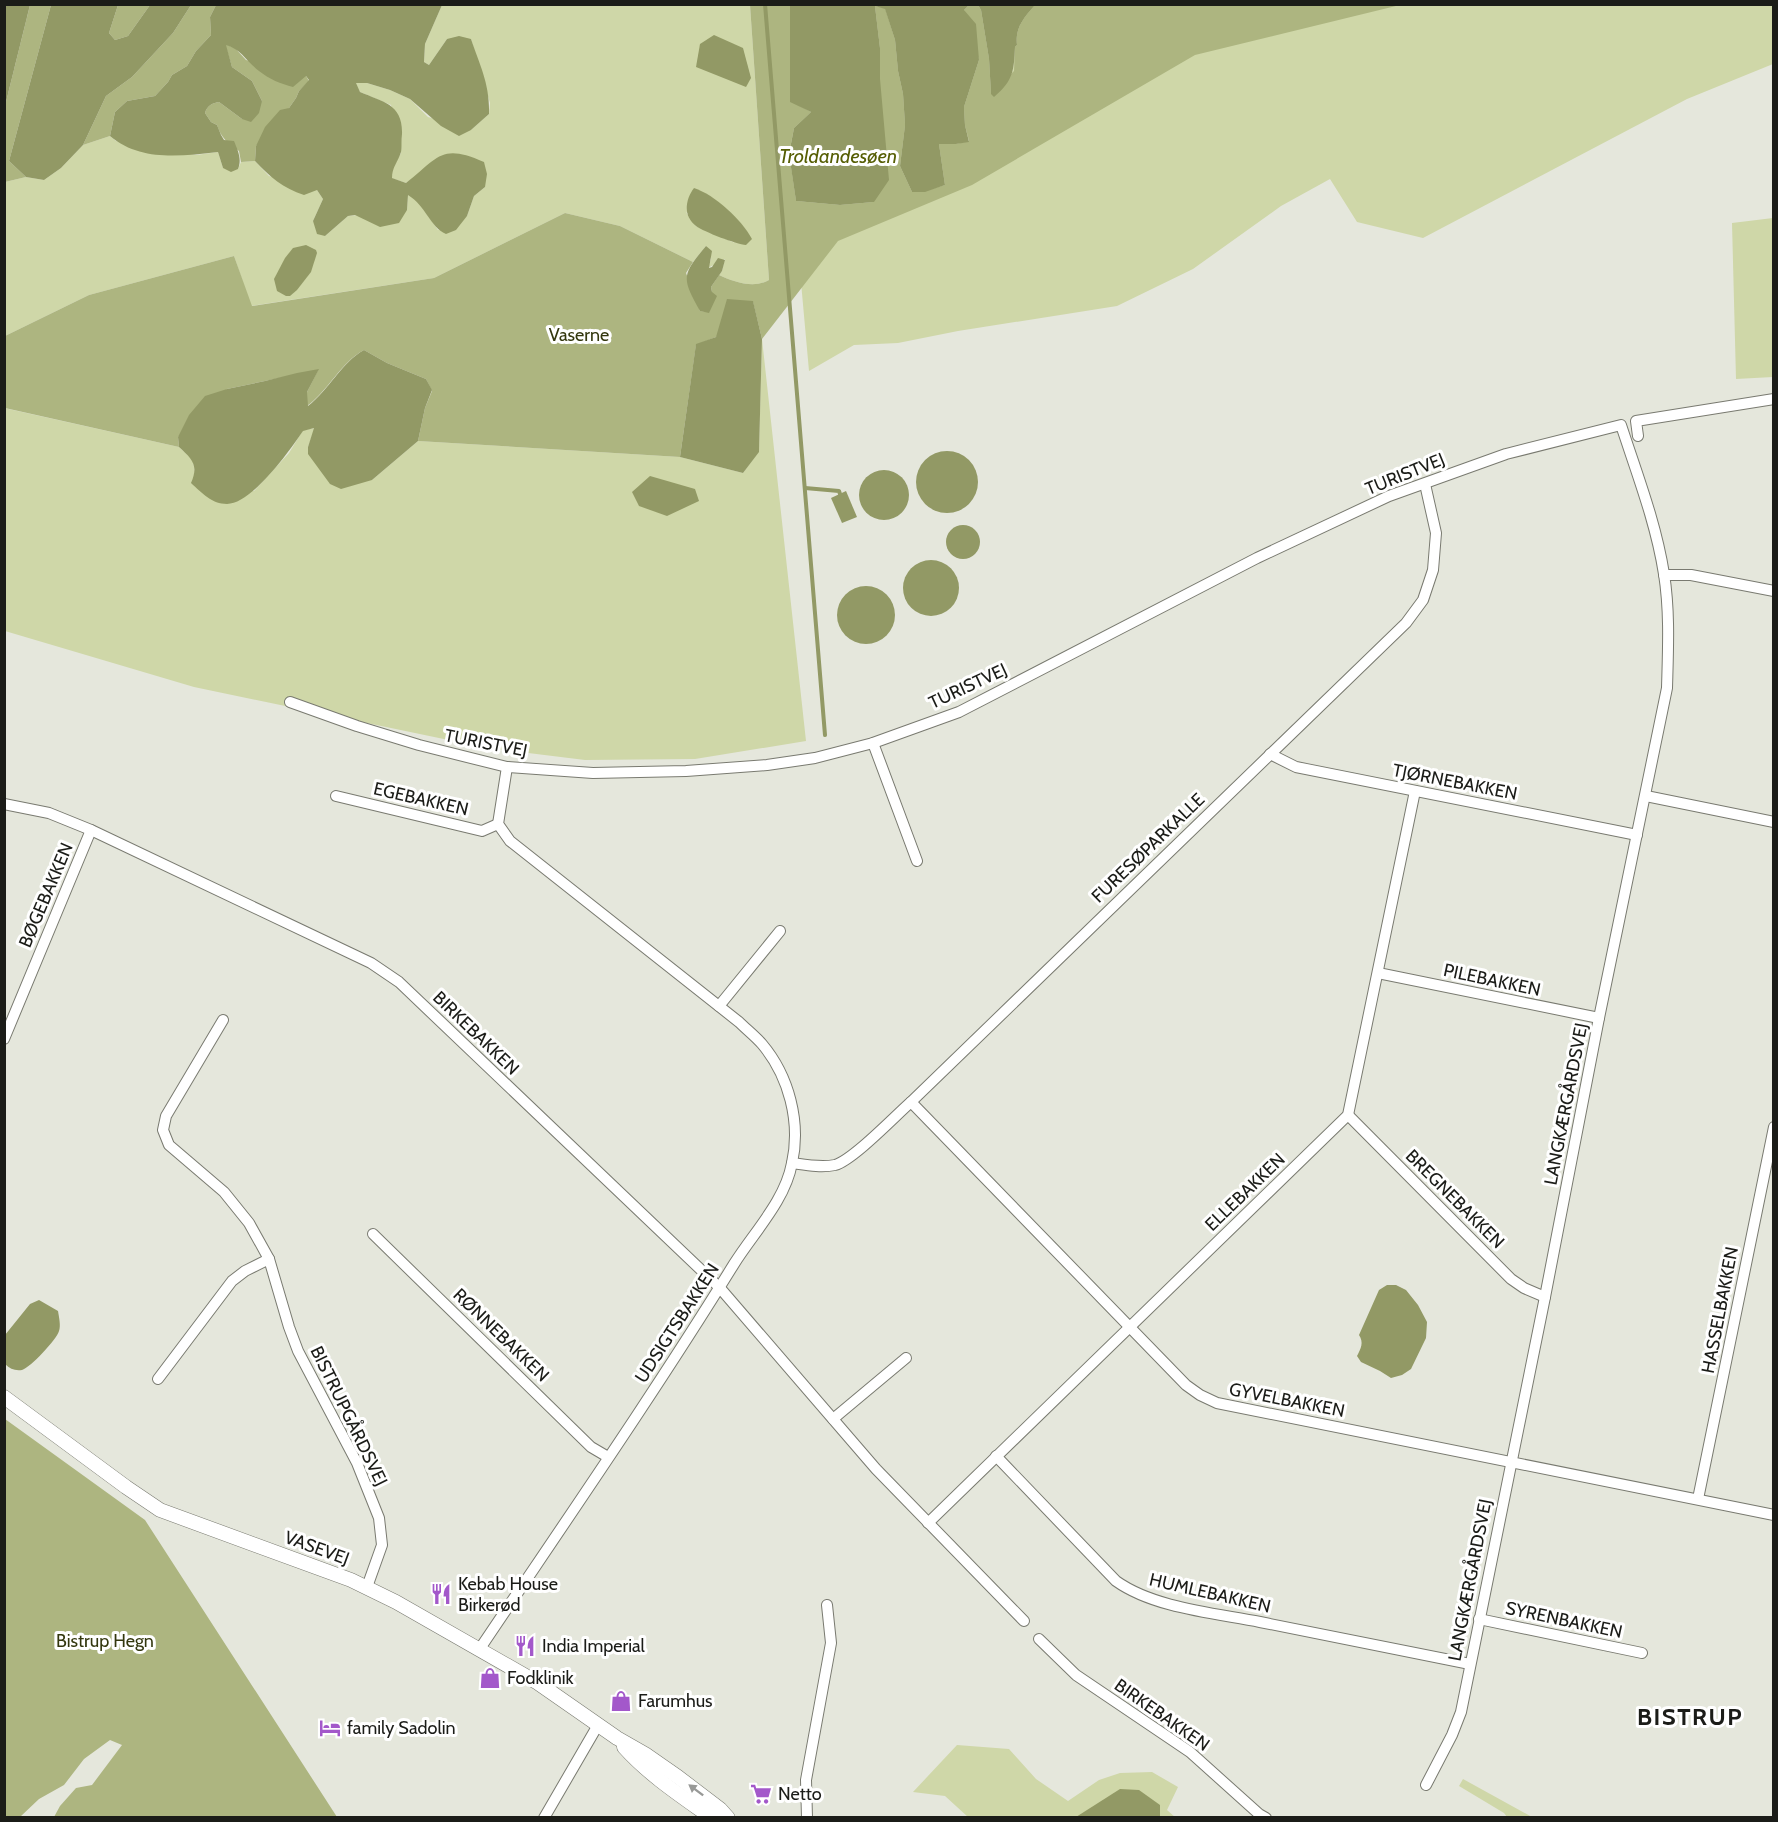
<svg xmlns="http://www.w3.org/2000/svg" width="1778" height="1822" font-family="Cabin,sans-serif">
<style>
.green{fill:#cfd7a8;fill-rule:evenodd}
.forest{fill:#adb580}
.water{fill:#929965}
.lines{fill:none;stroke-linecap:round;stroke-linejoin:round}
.stream{stroke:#929965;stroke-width:4}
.minor-casing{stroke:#797a70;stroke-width:12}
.tertiary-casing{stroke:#797a70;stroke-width:15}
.minor{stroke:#fff;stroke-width:10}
.tertiary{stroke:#fff;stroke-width:14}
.oneway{fill:#989997}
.labels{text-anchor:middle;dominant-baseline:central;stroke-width:6;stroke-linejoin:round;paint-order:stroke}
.park-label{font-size:18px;fill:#33370e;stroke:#fff}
.street-label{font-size:18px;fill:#1b1c18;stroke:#fff}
.poi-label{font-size:18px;fill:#1b1c18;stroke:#fff;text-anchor:start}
.water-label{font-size:20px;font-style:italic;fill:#565e04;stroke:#fff}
.district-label{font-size:24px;font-weight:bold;letter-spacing:1.5px;fill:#1b1c18;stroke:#fff}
</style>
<rect width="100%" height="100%" fill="#e5e7dc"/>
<g class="green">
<path d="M1035,4L1773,5V64L1687,99L1423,238L1357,222L1330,179L1281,206L1193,269L1117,306L958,331L898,343L854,345L809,371L776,5H790V101L811,112L794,128L789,153L796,201L840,205L874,202L889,180L880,79V48L875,6L885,8L895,40L898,71L903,94L905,125L900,166L912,192L925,191L945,185L939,144H956L969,141L965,125L964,107L979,60L976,24L964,10L969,5H978L981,10L989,59L991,94L994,97C1013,81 1014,70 1015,47L1017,45C1015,27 1024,18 1035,4Z"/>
<path d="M442,5H750L769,280C754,289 734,282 719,275L722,271L725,259L708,268L711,259L706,246L693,262L620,226L565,213L434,278L251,306L234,256L89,295L5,336V182L26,177L44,180L61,168L83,145L110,136L116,141L196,155L218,152L223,168L238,169L241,162L255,161L269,176L317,190L323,199L313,221L325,236L348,216L407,210L408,194L418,201L438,230L467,216L474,196L485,187L416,176L406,183L391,178L393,168L401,153L391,105L360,92L355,83H367L390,90L410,99L428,117L471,130L489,114L490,103L471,39H447L429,65L424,62L425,44ZM686,212L735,243L696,226Z"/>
<polygon points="1773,218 1773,377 1736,379 1732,223"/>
<polygon points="762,339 806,741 695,759 585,760 487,748 194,687 5,631 4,408 179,447 193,460 195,474 254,491 289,453 303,430 315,428 308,447 372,480 418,441 680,457 743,473 759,451"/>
<polygon points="957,1745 1009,1749 1036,1779 1068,1801 1099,1780 1120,1773 1152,1772 1178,1787 1167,1810 1176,1818 968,1817 945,1796 913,1792"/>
<polygon points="1463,1779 1532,1817 1507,1817 1504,1813 1459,1786"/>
</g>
<g class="forest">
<polygon points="30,5 51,5 9,161 26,177 5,182 5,106"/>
<polygon points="118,5 150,5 128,36 115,40 109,33"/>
<polygon points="191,5 216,5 210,17 211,35 196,51 187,66 172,75 168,82 155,96 127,101 115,112 110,136 83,145 106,96 132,77 173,33"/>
<path d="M750,5H790V101L811,112L794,128L789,153L796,201L840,205L874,202L880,79V48L875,6L885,8L895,40L898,71L903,94L905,125L900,166L912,192L925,191L945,185L939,144H956L969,141L965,125L964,107L979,60L964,10L969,5H978L981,10L989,59L991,94L1014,71L1015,47L1017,45C1015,27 1024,18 1035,5H1400L1195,55L972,185L838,241L762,339L753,302L716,337L696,345L680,457L418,441L425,408L432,391L426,379L387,363L364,350C340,363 329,390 307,406V392L318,370L227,389L178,437L179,447L5,408V336L89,295L234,256L252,306L434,278L565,213L620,226L693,262L686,273L700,311L709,312L712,292L711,287L719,275C734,282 754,289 769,280Z"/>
<path d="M225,44L235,48L246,60L306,76L309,81L299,91L296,98L289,108L256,146L255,161L241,162L239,151C228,143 221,138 217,125L211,122L205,113C207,106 212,103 219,102L242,119L262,101L252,81L232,67Z"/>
<polygon points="5,1419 145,1520 337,1817 54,1817 60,1806 76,1788 92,1785 122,1745 110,1740 84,1759 64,1785 39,1799 20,1817 5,1817"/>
</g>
<g class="water">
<polygon points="5,4 30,5 5,106 4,5"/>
<polygon points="51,5 118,5 109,33 115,40 128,36 150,5 191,5 173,33 132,77 106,96 83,145 61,168 44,180 26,177 9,161"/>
<path d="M216,5H442L425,44L424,62L429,65L447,39L459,36L471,39C480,66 490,84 489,114L471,130L459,136L441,126L410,99L390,90L367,83H356L360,92C383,102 403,104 402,134C401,140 402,147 401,152C398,162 392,167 392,178L406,183C439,157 441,143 484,162L487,174L485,187L474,196L467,216L456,230L446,234C430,227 426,206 408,195L407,210L399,223L380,227L355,215L348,216L325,236L317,234L313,221L323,199L317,190L304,195C283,188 270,177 255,161L256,146L265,127L280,110L289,108L296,98L299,91L309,80L306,76L293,87C281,84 269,79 259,71C246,61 241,49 226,45L232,67L252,81L262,101L259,113L251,122L242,119L219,102C212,103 207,106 205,113L211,122L217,125L221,135L224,140L234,141C238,151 242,159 238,169L231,172L223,168L218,152C181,156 141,162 110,136L115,112L127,101L155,96L168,82L172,75L187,66L196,51L211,35L210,17Z"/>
<polygon points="790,5 969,5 964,10 976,24 979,60 964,107 965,125 969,142 956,144 939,144 945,185 925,192 912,192 900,166 905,125 903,94 898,71 895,40 885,9 875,6 880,48 880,79 889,180 874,202 840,205 796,201 789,154 794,128 811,112 790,102"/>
<path d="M978,5H1035C1024,18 1015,27 1017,45L1015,47C1014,71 1013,81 994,97L991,94L989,59L981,10Z"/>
<polygon points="714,35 743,48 751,78 746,87 696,67 700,44"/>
<path d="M694,188C715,195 741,219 752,239L746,245C736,244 704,232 696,226C683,216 685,200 694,188Z"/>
<polygon points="306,245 316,250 317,253 311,272 297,290 290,296 286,296 277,291 274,279 285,258 293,248"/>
<path d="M706,246L712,251L709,268L712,267L718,258L725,260L722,271L711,287L712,292L717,296L709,313L700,311C681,277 682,275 706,246Z"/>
<polygon points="727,299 753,301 762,339 759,452 743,473 680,457 696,344 716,337"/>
<path d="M364,350L387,363L426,379L432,390L425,408L418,441L372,480L341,489L330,484L308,454V447L314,428L303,431C290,450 252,504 227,504C212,504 202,493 191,483C199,465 192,459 179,447L178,437L189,415L205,396L227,389L265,381L297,373L319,369L307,392L308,406C329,390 341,363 364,350Z"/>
<circle cx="947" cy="482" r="31"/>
<circle cx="884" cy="495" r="25"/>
<polygon points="650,476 695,489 699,501 667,516 639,506 632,492"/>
<polygon points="846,491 857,517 842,523 831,498"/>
<circle cx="963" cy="542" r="17"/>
<circle cx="931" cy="588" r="28"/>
<circle cx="866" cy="615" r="29"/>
<path d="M1387,1285H1396L1406,1290L1418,1305L1427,1322L1426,1338L1411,1369L1402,1375L1391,1378L1380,1371L1361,1362L1357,1356C1361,1348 1364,1343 1359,1335L1379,1290Z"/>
<path d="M39,1300L58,1311C59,1317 61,1326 59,1331C57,1339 30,1368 22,1370C15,1371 10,1369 5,1364V1335L30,1304Z"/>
<polygon points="1120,1789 1139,1790 1160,1805 1160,1817 1076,1817"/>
</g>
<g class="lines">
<g class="stream">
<polyline points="765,4 825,735"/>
<polyline points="805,488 839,491 840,494"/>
</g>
<defs>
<g id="minor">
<polyline points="1638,436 1636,421 1774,399"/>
<polyline points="1664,575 1691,575 1774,591"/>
<path d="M290,702L357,726L419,745L507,767L593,773L686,771L767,765L815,758L873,743L959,712L1257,558L1389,496L1506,454L1621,425C1637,474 1656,523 1664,574C1670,612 1668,651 1667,688L1599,1018L1545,1297L1461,1712L1452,1735L1426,1785"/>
<polyline points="873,743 917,861"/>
<polyline points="1270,754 1296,767 1637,835"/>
<polyline points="336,796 482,831 498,824"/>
<polyline points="1646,796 1774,822"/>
<polyline points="4,804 49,813 91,830 371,963 399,982 720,1288 876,1469 1024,1621"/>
<polyline points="1378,973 1599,1018"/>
<polyline points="719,1006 780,931"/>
<polyline points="223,1020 166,1116 163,1130 169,1145 224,1192 249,1223 269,1259 289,1327 298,1351 357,1463 379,1518 382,1545 367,1587"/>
<polyline points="4,1039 91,830"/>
<polyline points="911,1102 1186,1385 1200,1395 1217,1403 1774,1515"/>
<polyline points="1348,1115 1511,1279 1524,1288 1545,1297"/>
<path d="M792,1163C806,1165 821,1168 835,1165C853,1160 895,1116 911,1102L1406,623L1423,600L1433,570L1436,533L1425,484"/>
<polyline points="373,1234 591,1447 608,1457"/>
<polyline points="158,1379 232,1281 245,1271 269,1259"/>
<polyline points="833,1419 906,1358"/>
<path d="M996,1456L1116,1581C1154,1608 1214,1613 1260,1622C1330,1636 1400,1650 1470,1664"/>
<polyline points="1698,1499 1774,1127"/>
<polyline points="928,1523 1348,1115 1415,791"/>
<polyline points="1479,1619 1642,1653"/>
<polyline points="1039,1639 1076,1675 1190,1752 1259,1814 1266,1818"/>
<path d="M479,1650C565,1522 653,1395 734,1264C754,1232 785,1201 792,1163C801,1122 789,1076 762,1044C755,1036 746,1029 739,1022L510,841L498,824L507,767"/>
<polyline points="544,1818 598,1725"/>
<polyline points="807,1818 806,1780 831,1643 827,1605"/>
</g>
<g id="tertiary">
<polyline points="4,1397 126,1487 160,1510 351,1580 396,1602 538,1683 617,1738 645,1754 678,1777 720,1809 728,1818"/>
<path d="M624,1747C649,1775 681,1796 712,1818"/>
</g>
</defs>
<use href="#minor" class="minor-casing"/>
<use href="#tertiary" class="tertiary-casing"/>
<use href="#minor" class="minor"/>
<use href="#tertiary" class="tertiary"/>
</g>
<defs><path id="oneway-solid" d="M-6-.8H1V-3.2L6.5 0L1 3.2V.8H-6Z" transform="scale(1.5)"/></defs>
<use class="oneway" href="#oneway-solid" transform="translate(696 1790) rotate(-143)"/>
<defs>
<symbol id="restaurant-bare" viewBox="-9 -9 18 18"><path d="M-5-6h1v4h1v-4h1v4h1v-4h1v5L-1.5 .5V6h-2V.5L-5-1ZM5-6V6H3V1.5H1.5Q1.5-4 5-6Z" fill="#a358ca" stroke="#fff" stroke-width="2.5" paint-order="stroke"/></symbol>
<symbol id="shop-bare" viewBox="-9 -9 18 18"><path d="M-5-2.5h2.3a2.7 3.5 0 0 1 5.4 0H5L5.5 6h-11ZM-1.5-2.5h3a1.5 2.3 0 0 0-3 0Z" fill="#a358ca" stroke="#fff" stroke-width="2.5" paint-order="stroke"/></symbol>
<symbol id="hotel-bare" viewBox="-9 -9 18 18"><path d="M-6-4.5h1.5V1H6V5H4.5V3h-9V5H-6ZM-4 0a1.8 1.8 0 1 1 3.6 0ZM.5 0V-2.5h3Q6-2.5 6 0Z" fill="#a358ca" stroke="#fff" stroke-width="2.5" paint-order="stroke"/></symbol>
<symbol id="supermarket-bare" viewBox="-9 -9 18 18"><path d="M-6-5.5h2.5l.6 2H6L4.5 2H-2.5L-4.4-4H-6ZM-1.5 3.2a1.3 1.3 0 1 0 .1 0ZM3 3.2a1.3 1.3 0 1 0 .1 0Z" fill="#a358ca" stroke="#fff" stroke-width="2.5" paint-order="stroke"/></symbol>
</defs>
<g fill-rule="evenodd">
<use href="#restaurant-bare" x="426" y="1579" width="30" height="30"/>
<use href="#restaurant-bare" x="510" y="1631" width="30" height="30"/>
<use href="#shop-bare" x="475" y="1663" width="30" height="30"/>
<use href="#shop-bare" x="606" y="1686" width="30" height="30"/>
<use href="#hotel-bare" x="315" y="1713" width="30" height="30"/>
<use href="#supermarket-bare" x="746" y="1779" width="30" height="30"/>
</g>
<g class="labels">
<g class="park-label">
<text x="579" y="335">Vaserne</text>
<text x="105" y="1641">Bistrup Hegn</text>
</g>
<g class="street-label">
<text transform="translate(1405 474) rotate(-22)">TURISTVEJ</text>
<text transform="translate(968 686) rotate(-25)">TURISTVEJ</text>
<text transform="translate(486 743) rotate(11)">TURISTVEJ</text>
<text transform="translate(1455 782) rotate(11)">TJØRNEBAKKEN</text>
<text transform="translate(421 799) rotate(13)">EGEBAKKEN</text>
<text transform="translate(1148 848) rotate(-44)">FURESØPARKALLE</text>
<text transform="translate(46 895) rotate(-67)">BØGEBAKKEN</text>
<text transform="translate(1492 980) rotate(12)">PILEBAKKEN</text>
<text transform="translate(476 1033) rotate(44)">BIRKEBAKKEN</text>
<text transform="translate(1566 1104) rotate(-79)">LANGKÆRGÅRDSVEJ</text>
<text transform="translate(1245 1192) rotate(-44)">ELLEBAKKEN</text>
<text transform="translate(1455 1199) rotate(45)">BREGNEBAKKEN</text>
<text transform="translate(1720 1310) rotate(-79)">HASSELBAKKEN</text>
<text transform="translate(677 1323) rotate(-57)">UDSIGTSBAKKEN</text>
<text transform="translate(501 1335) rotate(44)">RØNNEBAKKEN</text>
<text transform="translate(1287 1400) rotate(11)">GYVELBAKKEN</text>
<text transform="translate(349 1416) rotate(64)">BISTRUPGÅRDSVEJ</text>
<text transform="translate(317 1548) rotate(20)">VASEVEJ</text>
<text transform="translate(1470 1580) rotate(-79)">LANGKÆRGÅRDSVEJ</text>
<text transform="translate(1210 1593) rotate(13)">HUMLEBAKKEN</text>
<text transform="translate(1564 1620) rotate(12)">SYRENBAKKEN</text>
<text transform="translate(1162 1715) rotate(35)">BIRKEBAKKEN</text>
</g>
<g class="poi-label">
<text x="458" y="1584">Kebab House<tspan x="458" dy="21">Birkerød</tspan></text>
<text x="542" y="1646">India Imperial</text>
<text x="507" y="1678">Fodklinik</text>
<text x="638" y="1701">Farumhus</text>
<text x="347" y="1728">family Sadolin</text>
<text x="778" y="1794">Netto</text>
</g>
<g class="water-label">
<text x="838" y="156">Troldandesøen</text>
</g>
<g class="district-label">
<text x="1690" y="1716">BISTRUP</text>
</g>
</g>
<rect width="1778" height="1822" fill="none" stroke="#1b1c18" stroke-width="12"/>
</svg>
